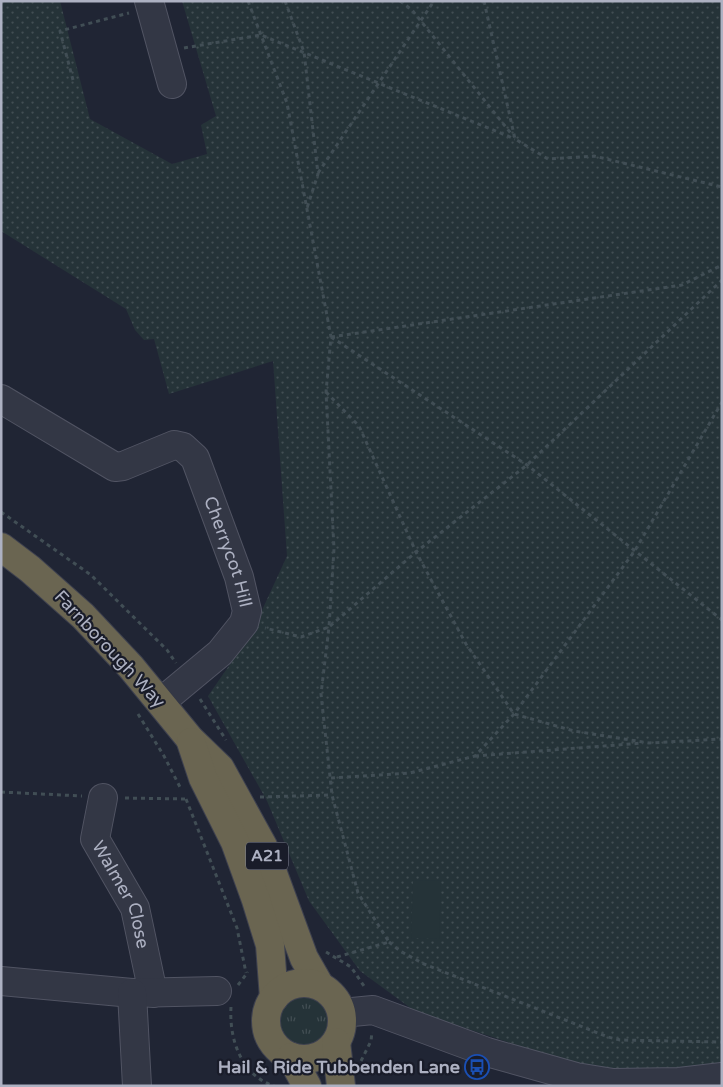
<svg xmlns="http://www.w3.org/2000/svg" width="723" height="1087" font-family="'Varela Round',sans-serif">
<style>
.grass{fill:url(#grass-tufts)}
.park{fill:url(#park-dots)}
.pitch{fill:#253338}
.lines{fill:none;stroke-linecap:round;stroke-linejoin:round}
.minor-casing{stroke:#515463;stroke-width:30}
.highway-casing{stroke:#3e414f;stroke-width:30}
.path{stroke:#414e55;stroke-width:3;stroke-dasharray:4 4;stroke-linecap:butt}
.minor{stroke:#333745;stroke-width:28}
.highway{stroke:#6a6551;stroke-width:28}
.labels{text-anchor:middle;dominant-baseline:central;stroke-width:4.5;stroke-linejoin:round;paint-order:stroke}
.shield{fill:#191c29;stroke:#818494;stroke-width:1}
.shield-label{font-size:16px;font-weight:bold;fill:#adb1c2}
.street-label{font-size:18px;fill:#adb1c2;stroke:#191c29}
.poi-label{font-size:18px;font-weight:bold;fill:#adb1c2;stroke:#191c29;text-anchor:end}
</style>
<defs>
<pattern id="grass-tufts" width="24" height="20" patternUnits="userSpaceOnUse" patternTransform="scale(1.25)"><rect width="24" height="20" fill="#253338"/><path d="M3 7l-1-3M5 7V3M7 7l1-3M15 17l-1-3M17 17v-4M19 17l1-3" fill="none" stroke="#424e53"/></pattern>
<pattern id="park-dots" width="8" height="8" patternUnits="userSpaceOnUse" patternTransform="scale(1.25)"><rect width="8" height="8" fill="#253338"/><path d="M2 2h.1M6 6h.1" fill="none" stroke="#424e53" stroke-width="1.8" stroke-linecap="round"/></pattern>
</defs>
<rect width="100%" height="100%" fill="#202534"/>
<circle class="grass" cx="305" cy="1021" r="26"/>
<polygon class="park" points="1,1 60,1 90,119 172,164 207,154 201,125 216,116 182,1 722,1 722,1067 680,1076 590,1069 416,1012 360,971 309,901 267,801 208,696 251,634 287,556 273,361 169,394 154,339 144,340 135,330 126,309 1,231"/>
<polygon class="pitch" points="413,880 441,881 439,939 411,938"/>
<g class="lines">
<defs>
<g id="minor">
<polyline points="149,1 172,84"/>
<path id="s1" d="M1,399L115,467L123,466L174,445L183,447L195,458L239,577L247,611L244,623L220,653L161,702"/>
<path id="s2" d="M103,798L95,839L135,908L153,993"/>
<polyline points="1,981 132,993 217,991"/>
<polyline points="132,993 137,1086"/>
<polyline points="342,1013 373,1010 487,1052 576,1077 613,1083 679,1082 722,1077"/>
</g>
<g id="highway">
<polyline points="1,547 30,569 83,616 131,667 190,739 220,768 263,846 304,958 320,986"/>
<polyline points="191,742 203,778 235,842 256,900 270,945 274,998"/>
<circle cx="304" cy="1021" r="38"/>
<polyline points="336,1042 341,1086"/>
<polyline points="291,1057 307,1086"/>
</g>
</defs>
<use href="#minor" class="minor-casing"/>
<use href="#highway" class="highway-casing"/>
<g class="path">
<polyline points="248,1 287,103 331,337 326,392 334,549 329,627 301,637 265,628"/>
<polyline points="285,1 304,52 318,174 307,208"/>
<polyline points="400,1 412,10 513,136"/>
<polyline points="484,1 515,139 548,159 594,156 722,187"/>
<polyline points="184,48 261,35 515,139"/>
<polyline points="73,80 60,31 129,13"/>
<polyline points="318,173 434,1"/>
<polyline points="331,337 527,465 722,620"/>
<polyline points="331,337 682,285 722,265"/>
<polyline points="326,392 359,426 416,552 466,644 514,714 574,731 649,743 722,739"/>
<polyline points="1,512 91,575 167,650 176,663"/>
<polyline points="200,699 226,740"/>
<polyline points="138,714 164,756 181,789"/>
<polyline points="475,756 643,743"/>
<polyline points="331,778 410,773 475,756 514,714 634,552 722,402"/>
<polyline points="1,792 82,796"/>
<polyline points="260,797 332,795"/>
<polyline points="125,798 187,799"/>
<polyline points="186,799 237,928 246,973"/>
<polyline points="389,942 400,951 424,964 608,1037 620,1040 722,1042"/>
<polyline points="326,952 351,967 366,989"/>
<polyline points="337,957 389,942 358,893 332,795 321,694 329,627 416,552 527,465 722,280"/>
<polyline points="238,985 248,972"/>
<path d="M231,1007C229,1039 241,1075 274,1086"/>
<polyline points="361,1061 371,1041 372,1032"/>
</g>
<use href="#minor" class="minor"/>
<use href="#highway" class="highway"/>
</g>
<defs>
<symbol id="bus-ring" viewBox="-11 -11 22 22"><circle r="9.5" fill="#191c29" stroke="#1a4fb4" stroke-width="1.5"/><path d="M-5-6H5V4H4V6H2V4H-2V6H-4V4H-5ZM-3.5-4V0h7V-4ZM-3.5 1.2v1.5H-2V1.2ZM2 1.2v1.5H3.5V1.2Z" fill="#1a4fb4"/></symbol>
</defs>
<g fill-rule="evenodd">
<use href="#bus-ring" x="463" y="1053" width="28" height="28"/>
</g>
<g class="labels">
<rect class="shield" x="246" y="842.5" width="42" height="27" rx="4"/>
<g class="shield-label">
<text x="267" y="856">A21</text>
</g>
<g class="street-label">
<text stroke="none"><textPath href="#s1" startOffset="321">Cherrycot Hill</textPath></text>
<text transform="translate(110 649) rotate(47)">Farnborough Way</text>
<text stroke="none"><textPath href="#s2" startOffset="104">Walmer Close</textPath></text>
</g>
<g class="poi-label">
<text x="460" y="1067">Hail &amp; Ride Tubbenden Lane</text>
</g>
</g>
<rect width="723" height="1087" fill="none" stroke="#adb1c2" stroke-width="5"/>
</svg>
